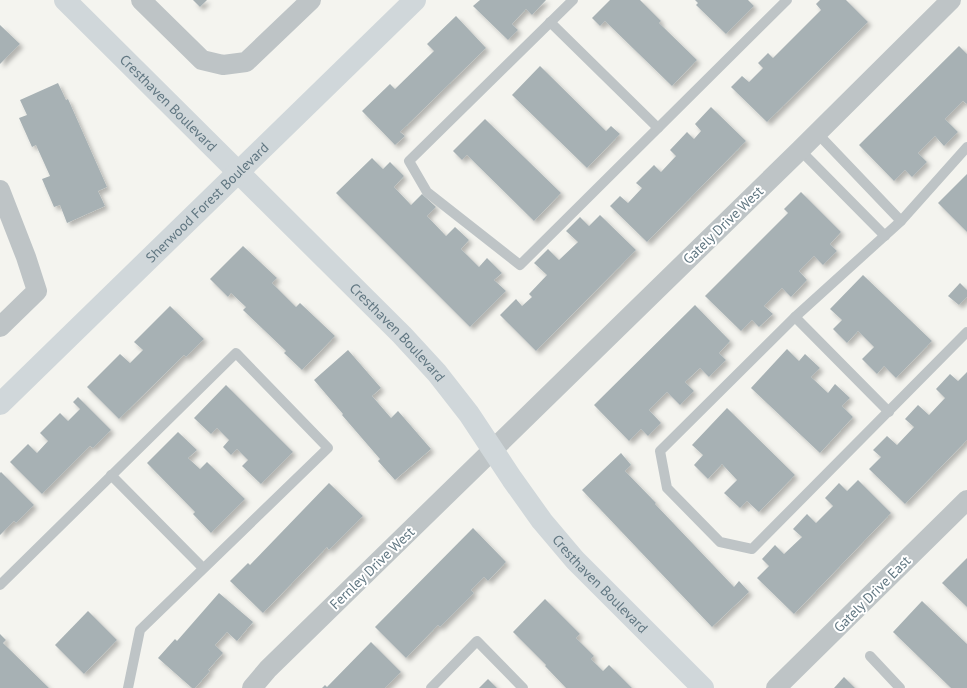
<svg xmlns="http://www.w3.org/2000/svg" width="967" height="688" font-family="'PT Sans',sans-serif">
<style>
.building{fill:#a7b1b4;filter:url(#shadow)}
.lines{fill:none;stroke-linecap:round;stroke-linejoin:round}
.lane{stroke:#bec4c6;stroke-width:10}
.street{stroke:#bec4c6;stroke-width:20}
.secondary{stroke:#d0d7da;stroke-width:22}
.labels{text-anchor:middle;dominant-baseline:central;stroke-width:4;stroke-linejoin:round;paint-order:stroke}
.street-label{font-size:14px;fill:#617782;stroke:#fff}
</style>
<defs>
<filter id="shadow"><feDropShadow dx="3.5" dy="3.5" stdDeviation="2" flood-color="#0004"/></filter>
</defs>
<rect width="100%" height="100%" fill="#f4f4ef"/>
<g class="building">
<polygon points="193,0 207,0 200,7"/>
<polygon points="480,0 546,0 532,15 526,9 512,24 518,30 508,40 473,6"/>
<polygon points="610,0 640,0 661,21 659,23 697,60 672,86 605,21 600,26 592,18"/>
<polygon points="695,0 748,0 754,6 726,34 696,5 698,3"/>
<polygon points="820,0 846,0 868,22 767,122 731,87 742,76 749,82 763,68 758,63 768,53 773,58 821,10 816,4"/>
<polygon points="456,16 486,48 400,132 405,136 395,145 362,111 390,84 395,89 434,51 427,44"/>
<polygon points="0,25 20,44 0,64"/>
<polygon points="959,46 967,54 967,104 963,101 945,119 958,132 944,146 935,136 918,153 927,162 912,177 905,170 894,181 859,145"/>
<polygon points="540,66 606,131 611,126 620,134 587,168 512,95"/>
<polygon points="58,83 66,100 68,99 107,187 98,191 105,206 67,223 60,205 54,207 42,179 50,176 36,145 32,147 19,118 27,115 20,100"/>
<polygon points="711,107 746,141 647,242 610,206 620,196 628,203 642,188 636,183 654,165 661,172 676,156 670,150 687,132 694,139 701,131 695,124"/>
<polygon points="485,119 561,193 534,221 467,155 462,160 453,151"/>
<polygon points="372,158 383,169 390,162 404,176 394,187 411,205 422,194 436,207 427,216 446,236 455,227 469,240 461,249 479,267 487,258 502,273 494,280 506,291 470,327 336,193"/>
<polygon points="967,174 967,232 938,203"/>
<polygon points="801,192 841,232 830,244 837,251 823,265 814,256 799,271 807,280 791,297 782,288 764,306 773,314 759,327 752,320 741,331 705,296 788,213 784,209"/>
<polygon points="600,215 636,250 536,351 500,315 516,299 522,306 532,297 529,294 547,275 534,263 548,249 559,260 578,242 566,231 580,217 589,226"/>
<polygon points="243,246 277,278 272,283 296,307 300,303 335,336 302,370 284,353 286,351 243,310 246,307 231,293 228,297 210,279"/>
<polygon points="863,275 932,341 896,378 884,366 877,374 862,359 874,347 858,331 847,343 833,329 842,320 830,309"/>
<polygon points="960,283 967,290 967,297 959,305 948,296"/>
<polygon points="695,305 730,341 719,353 726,360 709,377 700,368 685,382 694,391 680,405 667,392 649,410 661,423 648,436 641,429 629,441 594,405"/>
<polygon points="170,306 204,339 186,357 184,355 119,419 87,387 120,354 130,363 143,350 134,342"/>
<polygon points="787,349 799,361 805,354 820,368 811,377 828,393 835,384 850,398 842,406 853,417 820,453 751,388"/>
<polygon points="348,350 381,388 372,396 391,418 398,411 431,449 395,480 378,461 380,459 342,415 343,414 314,380"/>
<polygon points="967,372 967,440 905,504 869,469 881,457 873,450 887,436 897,445 914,427 905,419 918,405 929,415 945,398 936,389 950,374 958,381"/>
<polygon points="226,385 293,452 261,484 242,466 248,460 237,449 231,455 223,447 229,440 217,428 211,434 194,418"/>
<polygon points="78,397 111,430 93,448 90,446 42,494 10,462 28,444 37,453 48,441 40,433 60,413 68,421 80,409 73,402"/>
<polygon points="727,408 795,475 759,512 747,501 740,508 724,493 737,480 722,464 708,479 694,465 703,455 692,445"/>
<polygon points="178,432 197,450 188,458 200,469 207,462 245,499 211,533 193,514 195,512 147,463"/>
<polygon points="621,453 631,465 625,471 656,503 655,504 734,587 739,581 749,592 712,627 582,490"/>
<polygon points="1,472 34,505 16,523 14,521 0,535 0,473"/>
<polygon points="858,480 891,513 794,614 757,578 769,566 762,559 775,545 784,554 802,537 793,529 807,514 816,523 833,506 825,498 839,483 847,491"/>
<polygon points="329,483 363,516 329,550 327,547 263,613 230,581 248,563 250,565"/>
<polygon points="473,528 506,562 488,581 484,577 471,590 474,593 440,627 438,625 406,658 375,627"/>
<polygon points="967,558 967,607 942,583"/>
<polygon points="219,593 253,622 237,641 227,632 215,645 223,653 208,670 210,671 195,688 192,688 158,658 175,639 177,641"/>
<polygon points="545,599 580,634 576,638 594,656 591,659 603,671 609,665 632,688 566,688 545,666 546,665 513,632"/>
<polygon points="922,601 967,644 967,688 951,688 893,632"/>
<polygon points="88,611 117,640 84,674 55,645"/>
<polygon points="0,634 6,640 3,643 49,688 0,688"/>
<polygon points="371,642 401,672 385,688 322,688 325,685 327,687"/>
<polygon points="844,677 855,688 834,688"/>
<polygon points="488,679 497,688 479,688"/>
</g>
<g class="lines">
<g class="lane">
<polyline points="573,0 409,161 427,192 520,265 787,0"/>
<polyline points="550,22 658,128"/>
<polyline points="817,133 901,221"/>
<polyline points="967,147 901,221 795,317 660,451 667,488 720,542 752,549 967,332"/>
<polyline points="800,150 885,236"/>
<polyline points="795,317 889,412"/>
<polyline points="111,475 203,568"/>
<polyline points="0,585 236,353 328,448 140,630 128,688"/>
<polyline points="870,656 900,688"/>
<polyline points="431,688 477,641 523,688"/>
</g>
<g class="street">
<polyline points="141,0 202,60 223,65 246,62 311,0"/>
<polyline points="0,190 26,257 37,291 0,327"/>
<polyline points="252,688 268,669 800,150 951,0"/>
<polyline points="776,688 967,500"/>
</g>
<g class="secondary">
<path id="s1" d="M65,0L402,335L437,373L469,414L512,479L542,521L575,560L703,688"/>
<path id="s2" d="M0,404L415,0"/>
</g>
</g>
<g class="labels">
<g class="street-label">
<text stroke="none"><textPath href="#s1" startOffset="146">Cresthaven Boulevard</textPath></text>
<text stroke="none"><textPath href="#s2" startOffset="289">Sherwood Forest Boulevard</textPath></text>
<text transform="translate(723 225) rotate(-44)">Gately Drive West</text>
<text stroke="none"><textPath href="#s1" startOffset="470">Cresthaven Boulevard</textPath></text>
<text transform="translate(372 568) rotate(-44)">Fernley Drive West</text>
<text stroke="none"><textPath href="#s1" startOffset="794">Cresthaven Boulevard</textPath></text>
<text transform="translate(872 594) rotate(-45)">Gately Drive East</text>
</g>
</g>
</svg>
